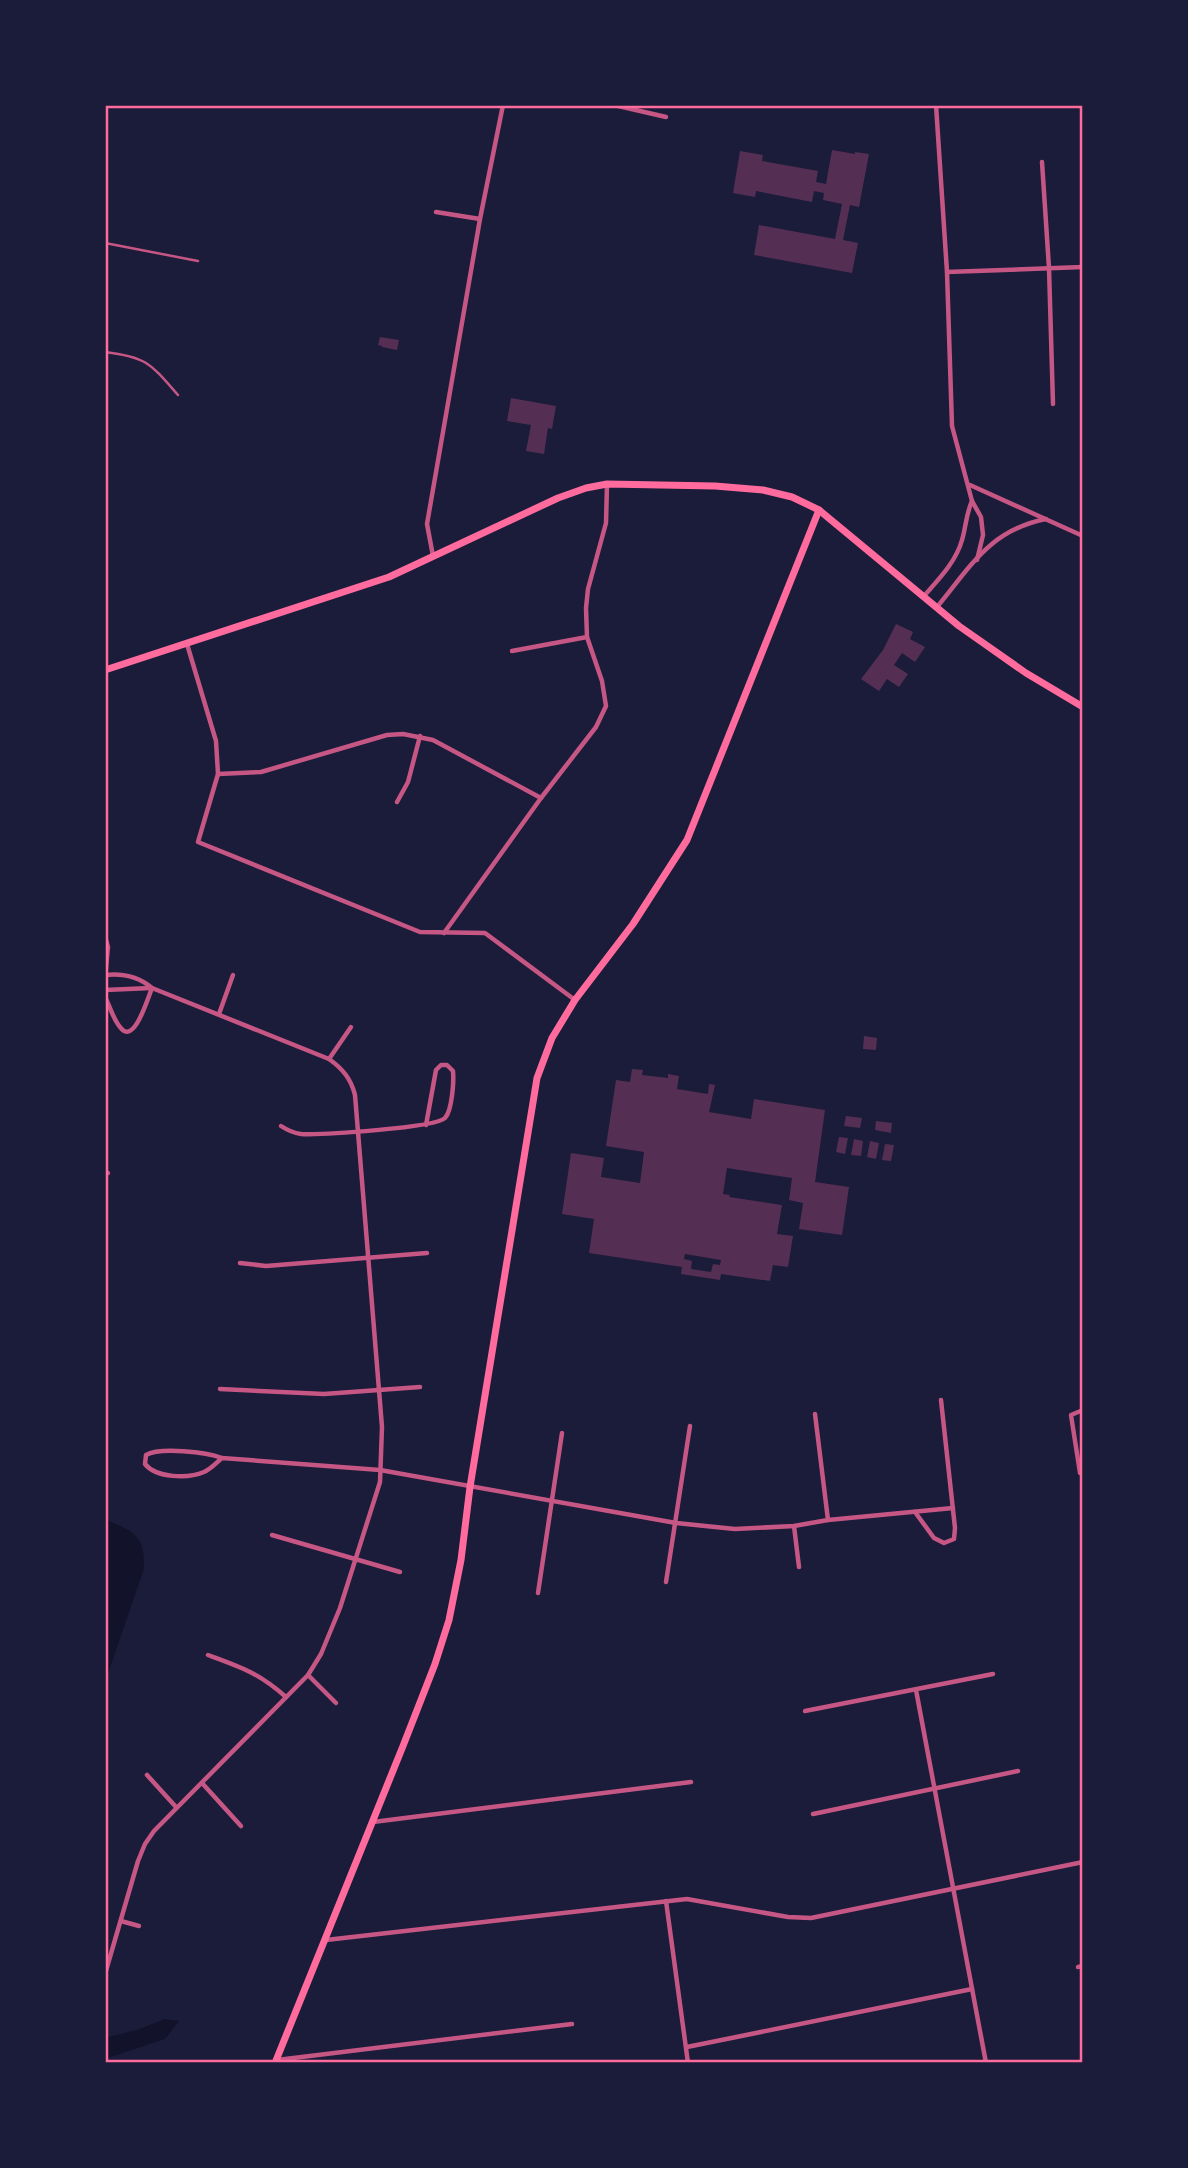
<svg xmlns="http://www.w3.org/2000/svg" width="1188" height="2168" font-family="'Fira Sans',sans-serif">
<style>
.water{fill:#12122b}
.building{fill:#542f53;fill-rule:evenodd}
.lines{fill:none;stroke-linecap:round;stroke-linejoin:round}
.service{stroke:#c65784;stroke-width:2.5}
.minor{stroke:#c65784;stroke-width:4.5}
.secondary{stroke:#ff6b9d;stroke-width:7}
.neatline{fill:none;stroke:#ff6b9d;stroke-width:2.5}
</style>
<rect width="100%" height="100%" fill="#1b1b3a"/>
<g class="water">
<path d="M105,1519C134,1532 145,1534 144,1569L105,1682Z"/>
<polygon points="165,2019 179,2021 165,2039 105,2059 105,2038 140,2029"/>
</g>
<g class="building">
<polygon points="832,150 855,154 855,152 869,154 859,207 850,205 843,240 858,243 852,273 754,255 759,225 835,239 842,204 823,200 824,193 814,191 812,202 756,191 755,197 733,193 740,151 763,155 762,161 818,171 816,182 826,184"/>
<polygon points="380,337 399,340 397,350 382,347 382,346 378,345"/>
<polygon points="511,398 556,406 552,429 548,428 544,454 526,451 531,425 507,421"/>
<polygon points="896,624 913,632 910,639 925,647 915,662 902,653 894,665 908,674 899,687 887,679 879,691 861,679 883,650"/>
<polygon points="864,1036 877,1038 876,1050 863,1049"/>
<path d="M632,1069L643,1070L642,1075L668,1078V1074L679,1076L677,1089L708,1094L709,1084L715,1085L709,1112L751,1119L754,1099L825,1110L815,1182L849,1187L842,1235L799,1229L803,1203L789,1200L792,1178L727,1168L723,1194L730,1195L729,1197L782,1205L777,1234L793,1236L788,1267L773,1265L770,1281L721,1274L720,1280L681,1274L682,1267L589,1253L594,1219L562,1214L571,1153L604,1158L601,1177L640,1183L644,1152L606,1146L616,1080L630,1082ZM685,1254L721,1260L720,1265L713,1264L711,1272L691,1269L692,1261L684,1259Z"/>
<polygon points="846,1116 862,1118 860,1128 844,1126"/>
<polygon points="876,1121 892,1123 891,1133 875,1130"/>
<polygon points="839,1137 848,1138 845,1154 836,1152"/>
<polygon points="854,1139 863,1141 861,1156 851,1155"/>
<polygon points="870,1141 879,1143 876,1159 867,1157"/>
<polygon points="885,1144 894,1145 891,1161 882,1160"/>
</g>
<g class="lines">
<g class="service">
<polyline points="105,243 198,261"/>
<path d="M105,352C147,357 151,364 178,395"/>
</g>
<g class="minor">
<polyline points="614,105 666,117"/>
<polyline points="936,105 947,272 952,426 972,501 981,517 983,535 977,560"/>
<polyline points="1042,162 1049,268 1053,404"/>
<polyline points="436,212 480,219"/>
<polyline points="947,272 1083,267"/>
<polyline points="970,485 1083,536"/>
<polyline points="433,556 427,524 480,219 503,105"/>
<path d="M923,597C938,580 956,562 962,540C966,527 966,514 972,501"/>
<path d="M937,607C971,566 990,530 1046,519"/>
<polyline points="187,644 216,741 218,774 198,842 420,932 485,933 575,1000"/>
<polyline points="512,651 587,637"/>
<polyline points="218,774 261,772 387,735 403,734 433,740 541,798"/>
<polyline points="397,802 408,782 420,736"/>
<polyline points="444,933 541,798 596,727 606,706 602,681 587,637 586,608 588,589 606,523 607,485"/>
<polyline points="105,936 108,947 105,978"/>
<path d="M105,975C123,973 138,976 152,988L329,1059C343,1069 351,1079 355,1095L382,1427L380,1482L340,1608L321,1654L308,1675L154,1831L145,1844L138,1861L105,1974"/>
<polyline points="105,990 151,988"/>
<path d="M105,997C110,1006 113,1019 120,1027C134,1047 148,997 152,988"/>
<polyline points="219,1014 233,975"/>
<polyline points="329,1059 351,1027"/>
<path d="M281,1126C287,1130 294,1133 301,1134C320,1135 435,1128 445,1118C452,1111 454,1081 453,1071L447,1065H441L436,1070L426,1125"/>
<polyline points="105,1171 108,1173"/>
<polyline points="240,1263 266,1266 427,1253"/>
<polyline points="220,1389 324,1394 420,1387"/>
<polyline points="815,1414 828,1520"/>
<path d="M222,1458C216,1463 211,1469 204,1472C188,1479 156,1478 145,1464L146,1455C160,1447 206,1452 222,1458L380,1470L676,1523L735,1529L794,1526L828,1520L953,1508"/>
<polyline points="1080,1473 1071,1415 1083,1410"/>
<polyline points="915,1512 934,1538 944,1543 954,1539 955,1528 941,1400"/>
<polyline points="794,1526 799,1567"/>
<polyline points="272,1535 400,1572"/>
<polyline points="666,1582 690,1426"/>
<polyline points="538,1593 562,1433"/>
<path d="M208,1655C241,1667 259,1673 286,1697"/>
<polyline points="308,1675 336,1703"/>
<polyline points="916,1690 986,2063"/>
<polyline points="805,1711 993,1674"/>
<polyline points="147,1775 176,1807"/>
<polyline points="202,1783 241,1826"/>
<polyline points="813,1814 1018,1771"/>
<polyline points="373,1822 691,1782"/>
<polyline points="666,1901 688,2063"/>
<polyline points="121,1921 139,1926"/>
<polyline points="326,1940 687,1899 788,1917 811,1918 1083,1862"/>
<polyline points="1078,1967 1083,1966"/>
<polyline points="687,2047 972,1989"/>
<polyline points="277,2060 572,2024"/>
</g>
<g class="secondary">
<polyline points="105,670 389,577 558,498 586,488 607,484 715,486 763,490 792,497 819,510 959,626 1026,673 1083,707"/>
<polyline points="275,2063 403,1746 435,1664 449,1620 461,1560 470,1487 537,1078 552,1038 575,1000 633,924 687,840 819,510"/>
</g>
</g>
<rect width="1188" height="2168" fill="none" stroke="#1b1b3a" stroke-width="214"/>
<rect x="107" y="107" width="974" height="1954" class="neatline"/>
</svg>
